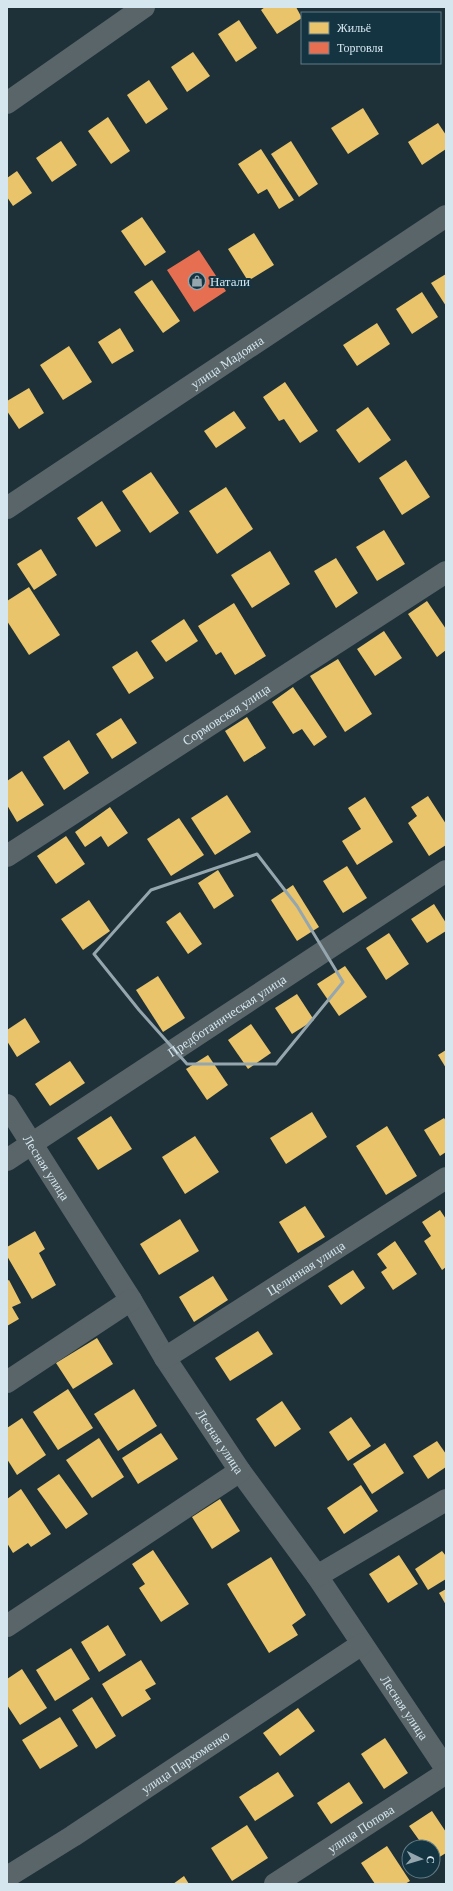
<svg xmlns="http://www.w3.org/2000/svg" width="453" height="1891" font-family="'Times New Roman',serif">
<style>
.homes{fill:#e9c46a}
.shops{fill:#e76f51}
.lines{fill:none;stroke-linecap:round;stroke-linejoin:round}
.minor{stroke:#596568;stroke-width:22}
.marked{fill:none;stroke:#95a6af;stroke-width:3;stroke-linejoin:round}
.labels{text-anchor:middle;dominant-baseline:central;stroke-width:4;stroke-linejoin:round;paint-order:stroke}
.poi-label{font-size:13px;fill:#d5e6ef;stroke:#143442;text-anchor:start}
.street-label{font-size:13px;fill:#d5e6ef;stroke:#143442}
</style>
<rect width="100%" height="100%" fill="#1e3038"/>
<g class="homes">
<polygon points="265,7 296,7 302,18 277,34 261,10"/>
<polygon points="239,20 257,48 236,62 218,34"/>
<polygon points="193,52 210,76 187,92 171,67"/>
<polygon points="149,80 168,109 146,124 127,95"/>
<polygon points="363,108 379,134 348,154 331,128"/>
<polygon points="108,117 130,151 111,164 88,131"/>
<polygon points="438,123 446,135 446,149 422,165 408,142"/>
<polygon points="61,141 77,165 52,182 36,158"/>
<polygon points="291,141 318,184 299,197 271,154"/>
<polygon points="261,149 294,200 279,209 267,189 258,194 238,164"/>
<polygon points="17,171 32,193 13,206 7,197 7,178"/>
<polygon points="142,217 166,252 145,266 121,231"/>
<polygon points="254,233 274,265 248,281 228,249"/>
<polygon points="446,274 446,306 431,283"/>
<polygon points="152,280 180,321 163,333 134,292"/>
<polygon points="422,292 438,317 412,334 396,309"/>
<polygon points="377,323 390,344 357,366 343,345"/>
<polygon points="120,328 134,351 112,364 98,342"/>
<polygon points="69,346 92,382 63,400 40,365"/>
<polygon points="285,382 318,431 300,443 284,419 279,421 263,397"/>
<polygon points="29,388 44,413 19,429 7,411 7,401"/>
<polygon points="368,407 391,440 359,463 336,430"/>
<polygon points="234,411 246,428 216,448 204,431"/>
<polygon points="406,460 430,497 402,515 379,478"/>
<polygon points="151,472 179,513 150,533 122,491"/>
<polygon points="226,487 253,529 217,554 189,511"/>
<polygon points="102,501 121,531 96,547 77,518"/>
<polygon points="384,530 405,564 377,581 356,547"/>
<polygon points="41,549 57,575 34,590 17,564"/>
<polygon points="270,551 290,584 252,608 231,575"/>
<polygon points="336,558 358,593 336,608 314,571"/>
<polygon points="29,587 60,635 29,655 7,621 7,601"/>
<polygon points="427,601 446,629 446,650 437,657 408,614"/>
<polygon points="234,603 266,656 235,675 221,652 216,655 198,626"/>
<polygon points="184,619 198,641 166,662 151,641"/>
<polygon points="384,631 402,658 375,676 357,649"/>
<polygon points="137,651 154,678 129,694 112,667"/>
<polygon points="338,659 372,714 345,732 310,676"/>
<polygon points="293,687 327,737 314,746 302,729 293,734 272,702"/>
<polygon points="247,717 266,748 244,762 225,731"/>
<polygon points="121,718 137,743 112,759 96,734"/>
<polygon points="69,740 89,773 64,790 43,757"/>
<polygon points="22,771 44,805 17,822 7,805 7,781"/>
<polygon points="227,795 251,832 215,855 191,818"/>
<polygon points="428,796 446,824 446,845 429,856 408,823 417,816 411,807"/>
<polygon points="365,797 393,842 357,865 342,841 361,829 348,808"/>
<polygon points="110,807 128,833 108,847 101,836 85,847 75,832"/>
<polygon points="179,818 204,855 171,876 147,839"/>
<polygon points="66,836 85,864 56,884 37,856"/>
<polygon points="347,866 367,898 343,913 323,881"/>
<polygon points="218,870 234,896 214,909 198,883"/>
<polygon points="293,885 319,927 297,941 271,900"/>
<polygon points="89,900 110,931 83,950 61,919"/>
<polygon points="434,904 446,923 446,931 427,943 411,919"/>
<polygon points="180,912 202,944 188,954 166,922"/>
<polygon points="389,933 409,964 386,980 366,948"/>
<polygon points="345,966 367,997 339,1016 317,984"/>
<polygon points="158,976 185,1018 163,1032 136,990"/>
<polygon points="297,994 314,1020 292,1034 275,1008"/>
<polygon points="25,1018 40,1042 17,1057 7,1041 7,1030"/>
<polygon points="251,1024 271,1053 248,1069 228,1040"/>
<polygon points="446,1050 446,1068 438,1055"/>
<polygon points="208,1055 228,1085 207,1100 186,1069"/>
<polygon points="70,1061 85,1083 50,1106 35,1084"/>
<polygon points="312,1112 327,1137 286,1164 270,1138"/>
<polygon points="111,1116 132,1149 98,1170 77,1138"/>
<polygon points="444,1118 446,1121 446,1152 440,1156 424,1130"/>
<polygon points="387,1126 417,1176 386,1195 356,1146"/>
<polygon points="195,1136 219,1172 185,1194 162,1157"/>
<polygon points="305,1206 325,1237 298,1253 279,1222"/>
<polygon points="440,1210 446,1219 446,1267 442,1270 424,1241 431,1236 422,1222"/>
<polygon points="180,1219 199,1251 159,1275 140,1244"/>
<polygon points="35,1231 45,1249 39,1253 56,1285 32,1299 7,1256 7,1247"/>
<polygon points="395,1241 417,1274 393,1290 381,1272 387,1268 377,1254"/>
<polygon points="353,1270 365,1288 341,1305 328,1286"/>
<polygon points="213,1276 228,1300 194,1322 179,1297"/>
<polygon points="9,1280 21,1303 12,1307 19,1319 7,1326 7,1281"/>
<polygon points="258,1331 273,1354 230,1381 215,1358"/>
<polygon points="97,1338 113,1364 73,1389 56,1363"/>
<polygon points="68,1389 93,1428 58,1450 33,1412"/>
<polygon points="134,1389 157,1426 118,1451 94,1414"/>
<polygon points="282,1401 301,1429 275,1447 256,1419"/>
<polygon points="351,1417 371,1446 348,1461 329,1432"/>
<polygon points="22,1418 46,1455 17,1475 7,1459 7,1428"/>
<polygon points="161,1433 178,1459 138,1484 122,1458"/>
<polygon points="99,1438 124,1477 92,1498 66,1460"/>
<polygon points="437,1441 446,1454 446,1467 428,1479 413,1456"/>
<polygon points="385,1443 404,1473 372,1494 353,1464"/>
<polygon points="59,1474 88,1514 66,1529 37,1489"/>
<polygon points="361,1485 378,1511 344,1534 327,1508"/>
<polygon points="21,1489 51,1534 31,1547 28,1543 13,1553 7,1543 7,1499"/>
<polygon points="220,1499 240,1531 212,1549 192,1517"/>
<polygon points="153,1550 189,1604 161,1622 139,1588 145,1584 132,1564"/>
<polygon points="442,1551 446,1556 446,1579 428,1590 415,1569"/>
<polygon points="399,1555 418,1584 388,1603 369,1574"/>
<polygon points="271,1557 306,1615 292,1625 298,1635 269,1653 227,1584"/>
<polygon points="446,1589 446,1605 439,1593"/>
<polygon points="108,1625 126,1655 99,1672 81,1642"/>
<polygon points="71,1648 90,1679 55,1701 36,1670"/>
<polygon points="141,1660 156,1684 145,1690 151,1699 122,1717 102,1684"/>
<polygon points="22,1669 47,1708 20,1725 7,1705 7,1679"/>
<polygon points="92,1697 116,1736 96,1749 72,1710"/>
<polygon points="298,1708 315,1731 280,1756 263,1733"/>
<polygon points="60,1717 78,1746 40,1769 22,1740"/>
<polygon points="385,1738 408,1773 384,1789 361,1754"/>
<polygon points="278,1772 294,1796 255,1821 239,1797"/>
<polygon points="349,1782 363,1803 331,1824 317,1803"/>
<polygon points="432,1811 446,1832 446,1853 433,1861 433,1847 424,1847 409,1826"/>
<polygon points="247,1825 268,1858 232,1881 211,1848"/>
<polygon points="387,1846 410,1881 405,1884 375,1884 361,1863"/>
<polygon points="184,1876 189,1884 173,1884"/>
</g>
<polygon class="shops" points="199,250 226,291 194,312 167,270"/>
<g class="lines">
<g class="minor">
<polyline points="7,103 144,7"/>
<path id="s1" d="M7,508L446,216"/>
<path id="s2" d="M7,856L446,572"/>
<path id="s3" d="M7,1105L131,1300L165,1358L240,1471L317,1576L446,1769"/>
<path id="s4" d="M7,1160L446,871"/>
<path id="s5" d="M165,1358L446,1178"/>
<polyline points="7,1382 131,1300"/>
<polyline points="317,1576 446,1500"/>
<polyline points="7,1626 240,1471"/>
<path id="s6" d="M7,1877L73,1836L362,1644"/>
<path id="s7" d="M275,1884L446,1773"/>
</g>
</g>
<path class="marked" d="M257,854L297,906L343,982L276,1064H187L139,1010L94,954L151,890Z"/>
<defs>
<symbol id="shop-ring" viewBox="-11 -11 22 22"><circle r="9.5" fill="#143442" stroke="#95a6af" stroke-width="1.5"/><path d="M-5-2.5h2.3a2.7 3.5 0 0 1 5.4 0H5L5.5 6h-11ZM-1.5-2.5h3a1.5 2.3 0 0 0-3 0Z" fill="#95a6af"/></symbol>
</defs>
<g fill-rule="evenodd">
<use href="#shop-ring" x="187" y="271" width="20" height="20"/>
</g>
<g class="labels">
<g class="poi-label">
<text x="210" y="281">Натали</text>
</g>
<g class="street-label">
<text stroke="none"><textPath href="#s1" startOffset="264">улица Мадояна</textPath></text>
<text stroke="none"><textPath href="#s2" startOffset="261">Сормовская улица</textPath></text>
<text stroke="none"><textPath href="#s4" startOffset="263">Предботаническая улица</textPath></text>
<text stroke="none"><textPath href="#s3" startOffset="74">Лесная улица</textPath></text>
<text stroke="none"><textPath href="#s5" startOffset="167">Целинная улица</textPath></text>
<text stroke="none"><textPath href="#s3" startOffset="398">Лесная улица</textPath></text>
<text stroke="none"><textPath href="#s3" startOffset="722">Лесная улица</textPath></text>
<text stroke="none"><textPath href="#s6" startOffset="212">улица Пархоменко</textPath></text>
<text stroke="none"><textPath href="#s7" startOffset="102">улица Попова</textPath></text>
</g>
</g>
<rect width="453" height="1891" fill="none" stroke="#d5e6ef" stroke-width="16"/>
<rect x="301" y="12" width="140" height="52" fill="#143442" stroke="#617b87"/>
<rect x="309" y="22" width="20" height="12" fill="#e9c46a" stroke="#617b87"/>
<text x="337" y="32" font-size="12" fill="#d5e6ef">Жильё</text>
<rect x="309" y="42" width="20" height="12" fill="#e76f51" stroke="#617b87"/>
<text x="337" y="52" font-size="12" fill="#d5e6ef">Торговля</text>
<g transform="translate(421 1859) rotate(95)"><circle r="19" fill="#143442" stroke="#617b87"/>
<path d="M0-3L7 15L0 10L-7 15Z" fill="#95a6af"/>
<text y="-6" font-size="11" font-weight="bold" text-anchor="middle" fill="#d5e6ef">С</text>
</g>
</svg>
